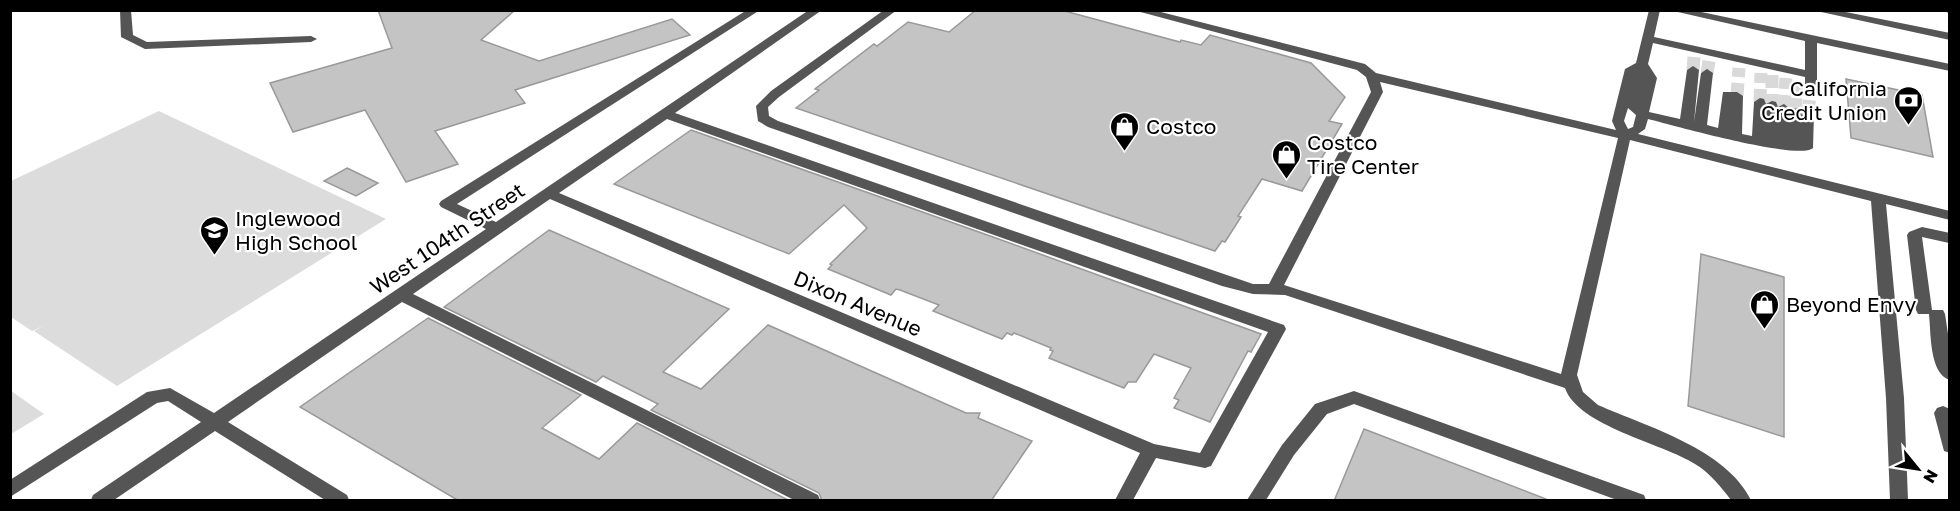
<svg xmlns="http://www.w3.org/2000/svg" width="1960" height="511" font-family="'Golos Text',sans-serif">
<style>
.green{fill:#dcdcdc}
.building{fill:#c4c4c4;stroke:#999;stroke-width:1.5}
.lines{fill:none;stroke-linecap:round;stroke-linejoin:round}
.minor-tunnel{stroke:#d9d9d9;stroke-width:13;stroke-dasharray:13 6;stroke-linecap:butt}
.minor{fill:#555;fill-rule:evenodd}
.labels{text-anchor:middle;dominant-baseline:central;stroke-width:4.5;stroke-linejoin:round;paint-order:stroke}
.poi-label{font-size:21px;fill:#000;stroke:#fff;text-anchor:start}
.street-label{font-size:21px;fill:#000;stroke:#fff}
</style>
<rect width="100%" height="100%" fill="#fff"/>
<g class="green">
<polygon points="159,111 386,219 117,386 34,331 43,326 32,331 11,317 11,181"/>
<polygon points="11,391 44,414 11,434 10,434"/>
</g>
<g class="building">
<polygon points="378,10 515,10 481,40 539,61 672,19 690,35 515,90 525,103 435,131 458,164 406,182 365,110 293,132 270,83 392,48"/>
<polygon points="976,10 1061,10 1180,42 1181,40 1201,45 1210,35 1311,63 1345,97 1329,121 1342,124 1302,191 1262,179 1238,216 1241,217 1225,242 1222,241 1215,251 796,108 819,90 815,89 874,44 877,46 908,22 949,32"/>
<polygon points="1846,79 1922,95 1933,157 1851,138"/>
<polygon points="691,130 993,237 1261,334 1251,352 1248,351 1210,422 1174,408 1179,400 1174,398 1191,368 1154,354 1136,382 1128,382 1124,388 1049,358 1053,351 1050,350 1051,348 1014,333 1012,335 1007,333 1002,339 933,311 939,305 900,290 896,289 891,295 828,269 832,265 830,264 867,228 844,205 789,254 614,184"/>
<polygon points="347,168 378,183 356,196 324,181"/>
<polygon points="549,230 729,309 663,372 701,389 768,325 966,413 980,413 978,418 1032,441 991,501 822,501 819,493 651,410 658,404 603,376 596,382 444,307"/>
<polygon points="1701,254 1784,277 1784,437 1688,406"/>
<polygon points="428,318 581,395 542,428 599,459 637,423 790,501 459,501 300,407"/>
<polygon points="1364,429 1546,499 1546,501 1334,501"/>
</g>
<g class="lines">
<g class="minor-tunnel">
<polyline points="1693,70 1694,57"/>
<polyline points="1707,73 1709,61"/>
<polyline points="1772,75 1772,105"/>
<polyline points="1737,96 1739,68"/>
<polyline points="1760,102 1761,73"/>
<polyline points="1784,108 1786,78"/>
<polyline points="1795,111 1797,81"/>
<polyline points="1808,113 1811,84"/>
</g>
<g class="minor">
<polygon points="120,10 131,10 133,35 147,42 311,36 317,39 311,42 145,49 121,37"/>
<path d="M747,10H760L457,204L496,222L809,10H822L675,113L1284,325L1286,329L1211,466L1205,468L1156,458L1133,500H1115L1140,453L550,199L413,294L818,495L820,500H794L402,302L228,422L347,495L349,500H325L215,431L114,500H91L93,495L201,422L168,401L157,403L10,497V480L147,392L170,388L214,413L486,229L441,207L439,204L441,201ZM667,119L1268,332L1200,453L1154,444L559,193Z"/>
<path d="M884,10H897L779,97L768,107L769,116L778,121L1253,284H1269L1371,92L1366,77L1357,70L1133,10H1153L1365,64L1376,73L1616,130L1612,121L1625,69L1636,63L1649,10H1660L1654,37L1805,70V41L1669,10H1692L1950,64V71L1817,43V84L1811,88L1805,84V77L1653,43L1648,64L1657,78L1649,112L1680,119L1687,70L1693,66L1699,70L1694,122L1701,73L1707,69L1713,73L1707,125L1718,128L1723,92H1737L1743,96L1742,134L1752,136L1754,102L1760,98L1764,99L1766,104L1772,101L1776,102L1778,107L1784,104L1790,109L1799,108L1802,115L1804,110H1812L1814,113L1813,148C1799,161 1672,125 1648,119L1645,129L1638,134L1950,211V220L1886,204L1904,398L1908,500H1890L1886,398L1871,201L1630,140L1577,375L1583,392L1598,405C1648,427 1726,449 1751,500H1731C1721,487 1710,473 1695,464C1662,443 1578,426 1565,388L1285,295L1253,294L1222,286L768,127L758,121L756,106L771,91ZM1380,82L1618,138L1561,374L1284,285L1383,92ZM1628,108L1636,115L1633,127L1628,129L1624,121Z"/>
<polygon points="1812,10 1836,10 1950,33 1950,40"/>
<polygon points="1943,10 1950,10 1950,14"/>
<path d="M1922,227L1950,233L1949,243L1922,237L1932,310H1943L1945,314L1950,347V380C1929,374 1931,332 1929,314H1918L1916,310L1907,235L1909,232Z"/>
<polygon points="1354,391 1644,495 1646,500 1617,500 1354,404 1327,414 1294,455 1266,500 1247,500 1282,445 1315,404"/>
<polygon points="1943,406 1950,409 1950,453 1944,451 1934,413 1937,408"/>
</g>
</g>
<defs>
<symbol id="bank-pin" viewBox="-11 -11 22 30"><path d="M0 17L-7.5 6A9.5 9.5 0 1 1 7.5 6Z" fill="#000" stroke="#fff"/><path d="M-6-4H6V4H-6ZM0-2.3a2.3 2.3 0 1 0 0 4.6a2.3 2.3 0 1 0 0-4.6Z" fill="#fff"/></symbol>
<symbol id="shop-pin" viewBox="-11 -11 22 30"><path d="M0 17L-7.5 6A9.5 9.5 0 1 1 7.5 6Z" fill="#000" stroke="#fff"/><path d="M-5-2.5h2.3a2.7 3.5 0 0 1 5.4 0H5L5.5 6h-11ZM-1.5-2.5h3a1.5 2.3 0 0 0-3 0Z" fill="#fff"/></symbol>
<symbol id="school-pin" viewBox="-11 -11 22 30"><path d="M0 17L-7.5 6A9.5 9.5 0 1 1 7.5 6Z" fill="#000" stroke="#fff"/><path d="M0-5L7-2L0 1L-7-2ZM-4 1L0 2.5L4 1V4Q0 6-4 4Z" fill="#fff"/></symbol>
</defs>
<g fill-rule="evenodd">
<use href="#bank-pin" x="1892" y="84" width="33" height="45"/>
<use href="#shop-pin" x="1108" y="110" width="33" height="45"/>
<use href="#shop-pin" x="1270" y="138" width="33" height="45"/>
<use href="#school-pin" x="198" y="214" width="33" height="45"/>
<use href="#shop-pin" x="1748" y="288" width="33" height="45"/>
</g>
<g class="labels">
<g class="poi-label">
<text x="1887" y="88" text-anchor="end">California<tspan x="1887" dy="24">Credit Union</tspan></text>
<text x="1146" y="126">Costco</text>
<text x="1307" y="142">Costco<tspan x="1307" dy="24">Tire Center</tspan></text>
<text x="235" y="218">Inglewood<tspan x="235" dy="24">High School</tspan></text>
<text x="1786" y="304">Beyond Envy</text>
</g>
<g class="street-label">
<text transform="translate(447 238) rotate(-34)">West 104th Street</text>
<text transform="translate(858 303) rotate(23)">Dixon Avenue</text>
</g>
</g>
<rect width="1960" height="511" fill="none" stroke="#000000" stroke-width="24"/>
<g transform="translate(1918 469) rotate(120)" stroke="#ffffff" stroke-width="4.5" paint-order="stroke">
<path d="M0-4.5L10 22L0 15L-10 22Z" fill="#000000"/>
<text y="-9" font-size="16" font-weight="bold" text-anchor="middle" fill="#000000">N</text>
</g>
</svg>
